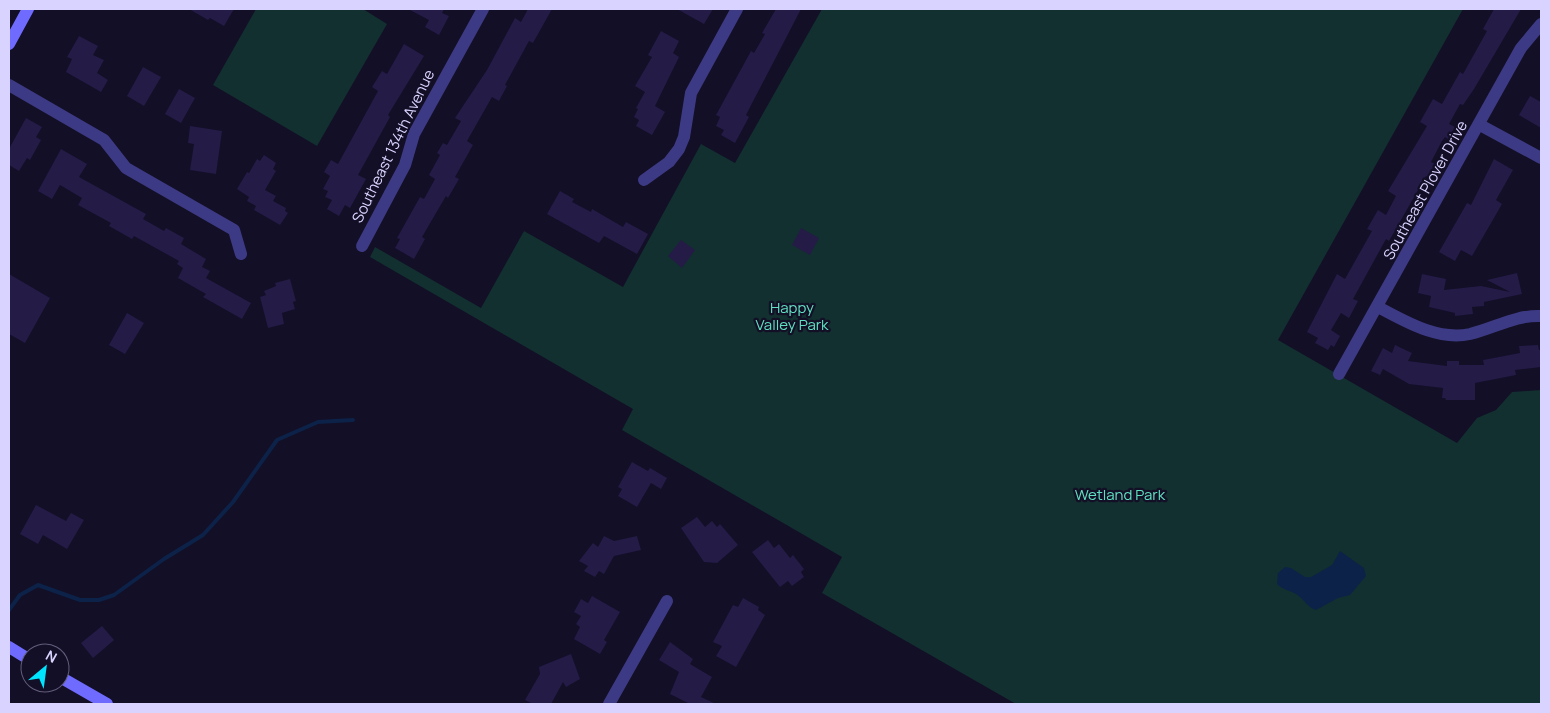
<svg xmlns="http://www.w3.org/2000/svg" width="1550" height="713" font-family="Manrope,sans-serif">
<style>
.green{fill:#12302f}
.water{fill:#0c2248}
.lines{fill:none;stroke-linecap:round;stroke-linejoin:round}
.stream{stroke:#0c2248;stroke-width:4}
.building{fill:#241b47}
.street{stroke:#3d3a85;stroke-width:12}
.secondary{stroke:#6f6bff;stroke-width:12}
.labels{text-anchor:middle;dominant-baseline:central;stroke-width:4.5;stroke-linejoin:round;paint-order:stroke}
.street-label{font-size:15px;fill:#d9d4ff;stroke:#130f26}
.park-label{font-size:15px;fill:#5fe0c0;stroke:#130f26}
</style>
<rect width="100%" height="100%" fill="#130f26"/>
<g class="green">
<polygon points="256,9 363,9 387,24 317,146 213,85"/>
<polygon points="822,9 1463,9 1278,340 1457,443 1477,418 1496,410 1512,392 1541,390 1541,704 1016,704 822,593 842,557 622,430 633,409 370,257 375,247 481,308 524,231 623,287 701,144 735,163"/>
</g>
<path class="water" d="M1340,551L1364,568L1366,576L1350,595L1338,598L1316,610C1307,607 1304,599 1296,594C1289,590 1283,590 1277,584L1278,573L1285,567L1291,568L1305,577H1311L1332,565Z"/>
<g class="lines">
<polyline class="stream" points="9,610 20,595 38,585 80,600 99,600 114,595 164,559 203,535 233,502 277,440 318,422 353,420"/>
</g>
<g class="building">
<polygon points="189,9 234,9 224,26 210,18 208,20"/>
<polygon points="408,9 444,9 442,13 449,16 439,35 425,27 429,20"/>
<polygon points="528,9 552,9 533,43 529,41 505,85 507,86 499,101 492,97 467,141 473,145 455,177 459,179 448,198 446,196 422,237 425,239 414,259 395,248 400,239 397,238 420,197 424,199 435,179 429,175 440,155 437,153 443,143 447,145 461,121 455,118 487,70 515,18 521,22"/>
<polygon points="677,9 713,9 704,24"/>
<polygon points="776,9 801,9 746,115 749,117 735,143 721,135 724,130 716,126 720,117 716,115 751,51 754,53 765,34 762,33"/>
<polygon points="1494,9 1521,9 1474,89 1463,105 1460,104 1449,124 1455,127 1448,139 1445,137 1442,141 1431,162 1435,164 1428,177 1426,176 1389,241 1386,239 1353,299 1358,301 1349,318 1341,313 1331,330 1340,336 1334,347 1331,345 1328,350 1315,343 1318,338 1307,332 1337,274 1345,279 1372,231 1367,229 1378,210 1386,215 1396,196 1388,191 1427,126 1420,122 1433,99 1442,104 1460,72 1463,74 1487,31 1483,29"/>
<polygon points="661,31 679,41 673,53 679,57 655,106 665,112 652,135 636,126 639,120 634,117 638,109 636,108 645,92 635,86 652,57 648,55"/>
<polygon points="79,36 98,46 93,55 104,60 97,73 108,80 101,92 66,72 72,59 67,57"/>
<polygon points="404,44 424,56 388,115 390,117 358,175 366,179 350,208 345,205 339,216 327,209 332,200 325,197 328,191 323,189 330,176 324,172 331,160 338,164 378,91 372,87 382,71 387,74"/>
<polygon points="143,67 161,77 144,106 127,96"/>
<polygon points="179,89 195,98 181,123 165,114"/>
<polygon points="1530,96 1541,102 1541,128 1519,115"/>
<polygon points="26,118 42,127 36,137 41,140 30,160 27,158 19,171 9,165 9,149"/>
<polygon points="190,126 222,131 216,174 190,170 194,144 188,143"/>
<polygon points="61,149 87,164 79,177 146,214 143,219 164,231 166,228 184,238 181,244 206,259 202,267 210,271 206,278 251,303 242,319 203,297 206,294 178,278 183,268 177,264 179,261 134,236 132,239 109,226 111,223 78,205 82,198 60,185 52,199 38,191"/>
<polygon points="264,155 276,163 273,169 276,171 265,190 276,196 273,201 286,208 285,211 288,213 280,225 254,210 256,206 247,201 249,197 237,189 247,172 249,173 257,159 260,161"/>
<polygon points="1494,159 1513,170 1496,200 1502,204 1472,256 1461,250 1455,261 1439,252 1467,203 1471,205"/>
<polygon points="560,191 574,199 572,202 591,212 592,209 623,227 626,222 648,234 637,254 604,236 599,243 547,214"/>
<polygon points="801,228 819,238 810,255 792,245"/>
<polygon points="681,240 695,250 682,268 668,256"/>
<polygon points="1517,273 1522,294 1484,302 1484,306 1472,307 1473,314 1455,316 1455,313 1429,307 1431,296 1418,293 1422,274 1446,279 1444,290 1481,286 1510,292 1487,280"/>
<polygon points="9,274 50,298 25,343 9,334"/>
<polygon points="290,279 296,301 293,302 295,309 282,313 284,324 268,328 260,297 266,295 264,291 276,286 275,283"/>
<polygon points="127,313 144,323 125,354 109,345"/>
<polygon points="1395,345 1412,353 1408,361 1447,366 1447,361 1459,361 1459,365 1484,365 1483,360 1520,353 1519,346 1538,345 1539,350 1541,350 1541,367 1515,370 1516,375 1475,383 1475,400 1446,400 1445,398 1442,398 1443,388 1409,384 1383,369 1380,375 1371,371 1383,348 1392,353"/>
<polygon points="632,462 648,471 650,468 667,478 661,489 651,483 637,507 618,496 622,489 618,487"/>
<polygon points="36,505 66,521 71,513 84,520 67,549 43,535 38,544 20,534"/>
<polygon points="697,517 705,527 712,521 717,527 720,524 738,545 717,563 704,562 681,528"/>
<polygon points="604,536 614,541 637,536 641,550 614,556 604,574 599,571 595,577 584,571 588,566 579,561 593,543 598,547"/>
<polygon points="768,540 774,548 779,544 790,558 793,555 804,569 801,572 804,577 792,586 788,581 780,587 752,552"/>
<polygon points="592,596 620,612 604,640 607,642 600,654 574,639 580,627 576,624 581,616 574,612 581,599 588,603"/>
<polygon points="743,598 759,607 758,610 765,615 736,667 716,656 722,646 713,642 733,605 738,607"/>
<polygon points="102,626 114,640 93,658 81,643"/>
<polygon points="670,642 693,659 690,664 712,677 701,697 716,704 690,704 670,694 679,672 659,660"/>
<polygon points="571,654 580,679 566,687 563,682 551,704 533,704 525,700 540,674 539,667"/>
</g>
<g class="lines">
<g class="street">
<polyline points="9,85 104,140 126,168 234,230 241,254"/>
<polyline points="1480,125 1541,158"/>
<polyline points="644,180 669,162 679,149 684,137 691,93 737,9"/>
<polyline points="362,246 405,165 414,134 483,9"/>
<path d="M1378,307C1405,321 1437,341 1470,334C1495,328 1515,315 1541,316"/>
<polyline points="1339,374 1521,48 1541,24"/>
<polyline points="609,704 667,601"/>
</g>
<g class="secondary">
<polyline points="9,44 28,9"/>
<polyline points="9,647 30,660"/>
<polyline points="60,677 107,704"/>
</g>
</g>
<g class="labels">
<g class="street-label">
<text transform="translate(393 146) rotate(-64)">Southeast 134th Avenue</text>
<text transform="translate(1425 190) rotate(-61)">Southeast Plover Drive</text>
</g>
<g class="park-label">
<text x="792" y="307">Happy<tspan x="792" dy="17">Valley Park</tspan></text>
<text x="1120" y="494">Wetland Park</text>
</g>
</g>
<rect width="1550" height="713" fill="none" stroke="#d9d4ff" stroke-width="20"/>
<g transform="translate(45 668) rotate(29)"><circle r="24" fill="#130f26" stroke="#625e7d"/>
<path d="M0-4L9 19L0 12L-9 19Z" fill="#00e5ff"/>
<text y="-8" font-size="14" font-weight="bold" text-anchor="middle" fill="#d9d4ff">N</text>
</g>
</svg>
